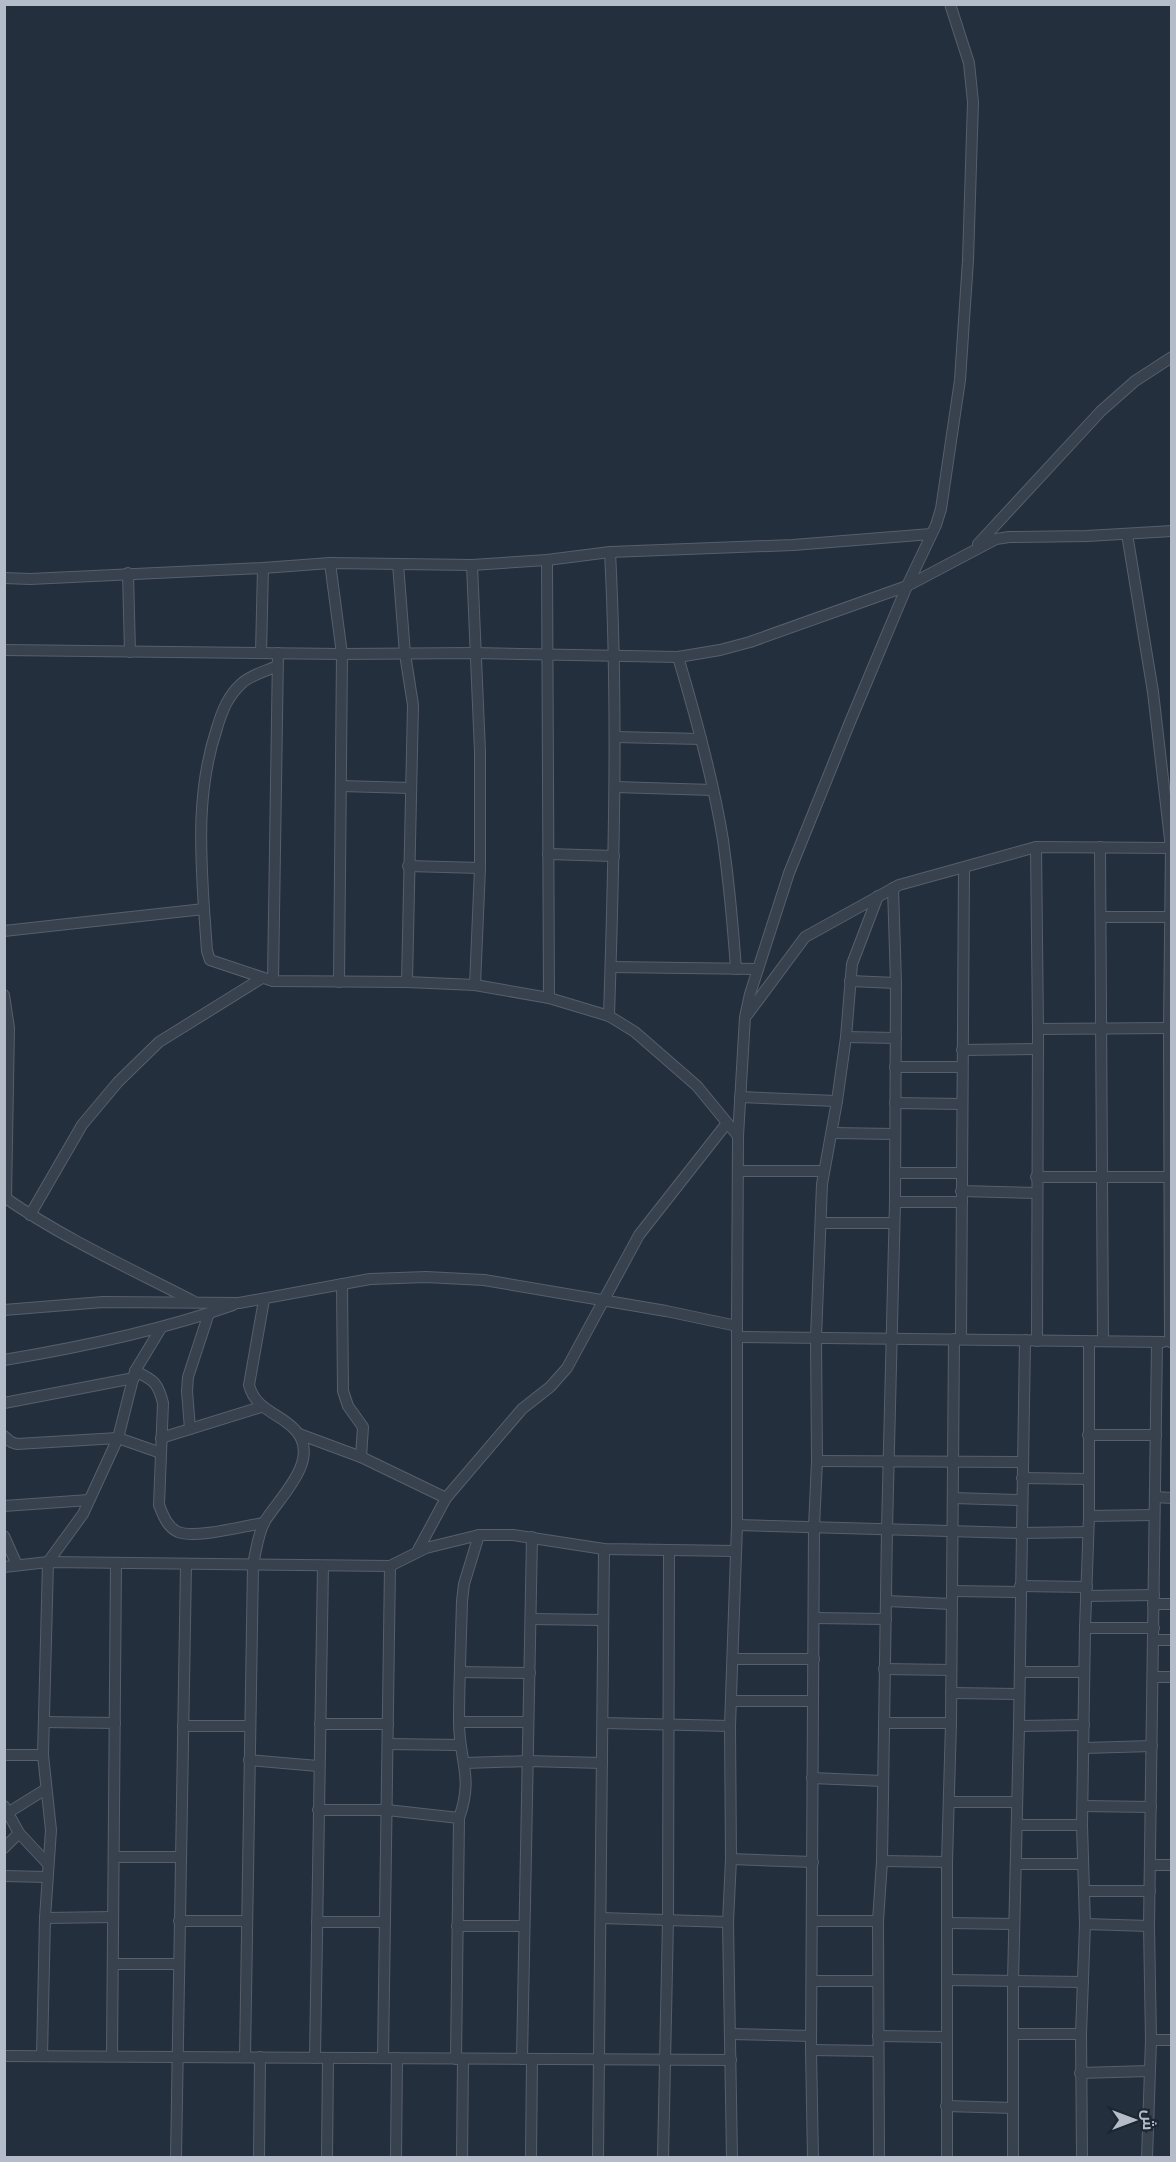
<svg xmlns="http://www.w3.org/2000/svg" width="1176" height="2162" font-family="Karla,Cairo,sans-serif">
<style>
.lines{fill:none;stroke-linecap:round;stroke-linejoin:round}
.street-casing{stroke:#565f6c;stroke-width:12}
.street{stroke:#38414e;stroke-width:10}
</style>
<rect width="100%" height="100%" fill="#242f3e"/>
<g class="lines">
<defs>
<g id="street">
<polyline points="1127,534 1153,692 1171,848 1169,1028 1170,1342"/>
<polyline points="978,544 1101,411 1135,381 1172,357"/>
<polyline points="547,560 549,998"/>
<polyline points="330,563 342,654 339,982"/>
<polyline points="398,564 405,654 413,705 407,982"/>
<polyline points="472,565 480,752 480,868 475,985"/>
<polyline points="128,573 130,652"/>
<polyline points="4,578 30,579 263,568 330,563 472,565 547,560 610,552 793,545 931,534"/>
<polyline points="4,650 342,654 475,653 678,657 720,650 750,642 907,586 996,539 1009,537 1087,536 1172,531"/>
<polyline points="261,653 263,568"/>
<path d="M678,657C696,717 713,778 723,840C729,883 733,926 736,969"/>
<polyline points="615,737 701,739"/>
<polyline points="341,786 411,788"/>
<polyline points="615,787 713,790"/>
<polyline points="1036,847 1038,1029 1037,1341"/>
<polyline points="1100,847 1103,1341"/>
<polyline points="548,854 614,856"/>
<polyline points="408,866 480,868"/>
<path d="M204,909C200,846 197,788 217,728C222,711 228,696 241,684C250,675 266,671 277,666"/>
<polyline points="1101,917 1170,917"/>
<polyline points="4,931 204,909 207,951 210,960 273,981 407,982 475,985 549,998 609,1016 635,1032 697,1086 738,1136 737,1326"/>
<polyline points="611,967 758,969"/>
<polyline points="273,981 278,653"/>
<polyline points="850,981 896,983"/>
<polyline points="4,995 9,1028 6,1198"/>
<polyline points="747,1015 805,937 899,885 1036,847 1172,848"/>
<path d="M609,1016C614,861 618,707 610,552"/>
<polyline points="1038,1029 1169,1028"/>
<polyline points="846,1037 896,1038"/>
<polyline points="962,1050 1038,1049"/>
<polyline points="895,1067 962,1067"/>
<polyline points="740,1097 837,1101"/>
<polyline points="895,1103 962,1104"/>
<polyline points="832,1133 894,1134"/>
<polyline points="738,1136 745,1017 750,994 789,873 850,722 907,586 936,525 941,509 960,380 968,260 973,102 969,63 950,4"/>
<polyline points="738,1171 823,1171"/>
<polyline points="895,1173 961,1173"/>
<polyline points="1036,1177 1170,1177"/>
<polyline points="961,1191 1037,1193"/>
<path d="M4,1197C63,1238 129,1268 193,1301"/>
<polyline points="895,1202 962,1202"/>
<polyline points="30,1215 82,1125 118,1082 159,1042 262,978"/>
<polyline points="821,1223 894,1223"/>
<polyline points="342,1284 343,1391 348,1406 363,1427 361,1457"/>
<polyline points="4,1310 103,1302 239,1303 370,1279 426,1277 484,1280 666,1311 737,1326 737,1525 730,1726 731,1859 728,1922 732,2158"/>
<polyline points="737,1337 1163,1342"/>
<polyline points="961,1339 964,869"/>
<path d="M4,1360C82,1347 159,1331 233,1305"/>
<path d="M135,1371C154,1380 158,1383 163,1403L159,1505C163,1515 167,1527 178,1532C196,1539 243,1526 264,1523"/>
<polyline points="4,1403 134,1378"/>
<polyline points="190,1429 187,1391 188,1377 209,1313"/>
<polyline points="299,1434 361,1457 446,1498"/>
<polyline points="1088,1435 1156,1435"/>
<polyline points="4,1436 11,1442 17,1444 118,1438 161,1453"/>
<polyline points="161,1438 261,1407"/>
<polyline points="817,1461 1023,1462"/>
<polyline points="1022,1478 1089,1479"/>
<polyline points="1155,1497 1172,1498"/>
<polyline points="953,1498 1022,1500"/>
<polyline points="4,1506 89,1500"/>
<polyline points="1089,1516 1153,1515"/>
<polyline points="737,1525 1021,1533 1087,1532"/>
<polyline points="4,1536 17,1565"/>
<polyline points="417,1552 446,1498 522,1409 550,1387 567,1368 639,1235 727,1123"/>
<polyline points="4,1567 48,1562 390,1566 426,1548 479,1535 513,1535 604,1549 736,1551"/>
<polyline points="1020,1586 1087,1587"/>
<polyline points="952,1591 1021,1592"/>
<polyline points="1086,1596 1154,1595"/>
<polyline points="887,1601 951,1604"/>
<polyline points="1153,1604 1172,1604"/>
<polyline points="814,1618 886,1619"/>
<polyline points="531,1619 603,1620"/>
<polyline points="1085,1628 1154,1628"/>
<polyline points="1153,1640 1172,1640"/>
<polyline points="733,1659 814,1659"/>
<polyline points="884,1669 951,1670"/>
<polyline points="460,1672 530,1673"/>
<polyline points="1020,1672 1084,1672"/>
<polyline points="1153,1677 1172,1677"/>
<polyline points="951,1693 1019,1694"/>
<polyline points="731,1701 813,1701"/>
<polyline points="44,1722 115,1723"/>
<polyline points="459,1722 528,1722"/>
<polyline points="603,1723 730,1726"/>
<polyline points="884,1723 951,1723"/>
<polyline points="320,1724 388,1724"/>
<polyline points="183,1726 250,1726"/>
<polyline points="1019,1726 1084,1725"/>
<polyline points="388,1744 460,1745"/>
<polyline points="1084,1748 1152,1746"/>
<polyline points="4,1755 43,1755"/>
<polyline points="249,1760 318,1766"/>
<polyline points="465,1763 528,1761 602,1763"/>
<polyline points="812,1778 883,1781"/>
<polyline points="949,1802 1017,1802"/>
<polyline points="4,1806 19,1833 48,1864"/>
<polyline points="1083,1806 1151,1807"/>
<polyline points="318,1810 387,1810 459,1818"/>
<polyline points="9,1812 46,1789"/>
<polyline points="1017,1825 1082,1825"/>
<polyline points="4,1848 19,1833"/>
<polyline points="114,1857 181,1857"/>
<polyline points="731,1859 813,1862"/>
<polyline points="882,1861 947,1862"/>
<polyline points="1017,1864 1083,1864"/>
<polyline points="1150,1865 1172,1865"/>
<polyline points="4,1876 47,1877"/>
<polyline points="1084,1891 1150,1891"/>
<polyline points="45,1918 113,1917"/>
<polyline points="601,1918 728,1922"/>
<polyline points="179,1921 247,1921"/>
<polyline points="813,1921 878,1921"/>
<polyline points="317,1922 385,1922"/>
<polyline points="949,1923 1014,1924"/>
<polyline points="1085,1924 1149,1926"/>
<polyline points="457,1926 524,1926"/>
<polyline points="113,1964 178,1964"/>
<polyline points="948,1980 1083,1982"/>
<polyline points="812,1981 877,1981"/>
<polyline points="730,2034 811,2036"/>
<polyline points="1013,2034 1081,2034"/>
<polyline points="878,2036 947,2037"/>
<polyline points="1151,2040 1172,2040"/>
<polyline points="811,2050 878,2051"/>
<polyline points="4,2056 731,2060"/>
<polyline points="42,2056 45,1918 51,1830 43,1755 48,1562 83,1514 118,1438 135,1371 161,1328"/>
<polyline points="112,2056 116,1563"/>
<path d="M245,2057L253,1565C256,1551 258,1533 265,1521C279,1498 320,1461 297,1432C282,1413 256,1412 249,1385L264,1300"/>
<polyline points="315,2058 323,1566"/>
<polyline points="383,2058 390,1566"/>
<path d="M456,2059L459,1818C474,1776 459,1762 459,1722C459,1682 461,1641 462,1601L464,1584L479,1535"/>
<polyline points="522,2059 532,1537"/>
<polyline points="1080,2073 1149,2071"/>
<polyline points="946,2106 1013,2108"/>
<polyline points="176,2158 186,1564"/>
<polyline points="259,2158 260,2057"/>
<polyline points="327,2158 328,2058"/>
<polyline points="396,2158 397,2058"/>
<polyline points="462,2158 463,2059"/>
<polyline points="531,2158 532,2059"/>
<polyline points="598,2158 604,1549"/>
<polyline points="663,2158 668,1920 669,1550"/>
<polyline points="813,2158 811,2050 814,1527 817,1461 816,1338 822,1184 837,1101 846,1037 852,964 878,896"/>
<polyline points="879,2158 878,1921 882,1861 887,1529 895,1202 896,983 893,888"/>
<polyline points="947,2158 947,1862 951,1723 954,1339"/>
<polyline points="1013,2158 1013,1981 1019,1726 1025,1340"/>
<polyline points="1082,2158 1081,2034 1085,1924 1082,1825 1085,1628 1089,1516 1089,1342"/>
<polyline points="1147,2158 1151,2040 1149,1926 1157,1342"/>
</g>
</defs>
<use href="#street" class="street-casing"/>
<use href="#street" class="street"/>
</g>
<rect width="1176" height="2162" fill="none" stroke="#b4bcc9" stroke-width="12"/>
<g transform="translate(1134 2120) rotate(90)" stroke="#1d2633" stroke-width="4.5" paint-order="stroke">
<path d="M0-4.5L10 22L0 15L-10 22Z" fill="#b4bcc9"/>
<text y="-9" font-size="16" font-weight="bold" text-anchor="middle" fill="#b4bcc9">ش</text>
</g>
</svg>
